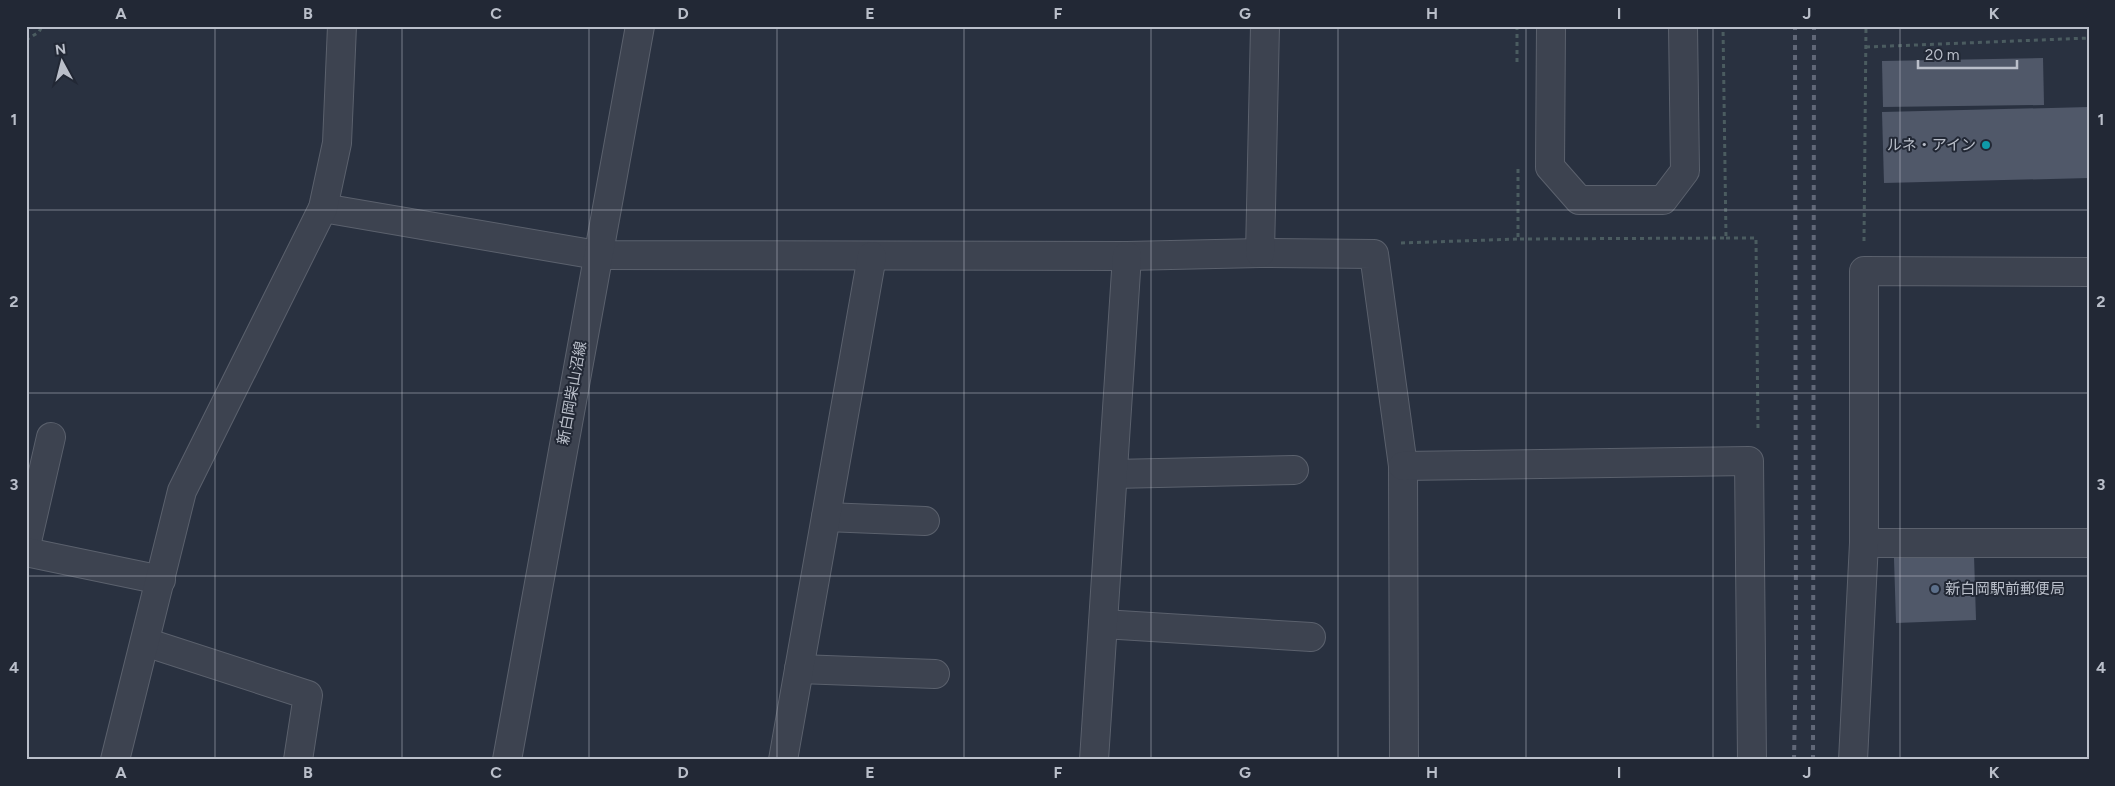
<svg xmlns="http://www.w3.org/2000/svg" width="2115" height="786" font-family="Figtree,'Noto Sans JP',sans-serif">
<style>
.building{fill:#505869}
.lines{fill:none;stroke-linecap:round;stroke-linejoin:round}
.minor-casing{stroke:#5b616d;stroke-width:30}
.path{stroke:#4b5c60;stroke-width:3;stroke-dasharray:4 4;stroke-linecap:butt}
.minor{stroke:#3d4350;stroke-width:28}
.rail{stroke:#606777;stroke-width:4;stroke-dasharray:5 5;stroke-linecap:butt}
.grid{fill:none;stroke:#babfca;stroke-width:1;stroke-opacity:0.55}
.culture-dot{fill:#0f9aa8;stroke:#222835;stroke-width:2}
.service-dot{fill:#5c6f8a;stroke:#222835;stroke-width:2}
.labels{text-anchor:middle;dominant-baseline:central;stroke-width:4;stroke-linejoin:round;paint-order:stroke}
.poi-label{font-size:15px;fill:#babfca;stroke:#222835;text-anchor:end}
.street-label{font-size:15px;fill:#babfca;stroke:#222835}
.neatline{fill:none;stroke:#babfca;stroke-width:2}
.grid-label{font-size:16px;text-anchor:middle;font-weight:bold;fill:#babfca}
</style>
<rect width="100%" height="100%" fill="#293140"/>
<g class="building">
<polygon points="2043,58 2044,105 1883,107 1882,61"/>
<polygon points="2089,107 2089,178 1884,183 1882,112"/>
<polygon points="1974,555 1976,620 1896,623 1894,558"/>
</g>
<g class="lines">
<defs>
<g id="minor">
<polyline points="1551,26 1550,167 1579,200 1663,200 1685,171 1683,26"/>
<polyline points="323,208 597,255 1127,256 1260,253 1374,254 1403,466 1404,760"/>
<polyline points="1260,253 1265,26"/>
<polyline points="1403,466 1749,461 1752,760"/>
<polyline points="1113,474 1294,470"/>
<polyline points="826,517 925,521"/>
<polyline points="1864,543 2089,543"/>
<polyline points="26,546 51,437"/>
<polyline points="26,552 161,580"/>
<polyline points="1103,624 1311,637"/>
<polyline points="145,642 308,695 298,760"/>
<polyline points="799,669 935,674"/>
<polyline points="115,760 182,491 323,208 337,143 342,26"/>
<polyline points="507,760 640,26"/>
<polyline points="783,760 872,256"/>
<polyline points="1094,760 1127,256"/>
<polyline points="1853,760 1864,543 1864,271 2089,272"/>
</g>
</defs>
<use href="#minor" class="minor-casing"/>
<g class="path">
<polyline points="1517,26 1517,63"/>
<polyline points="26,40 39,32 42,26"/>
<polyline points="1866,47 2089,38"/>
<polyline points="1518,169 1518,239 1726,238 1723,26"/>
<polyline points="1726,238 1756,238 1758,431"/>
<polyline points="1864,241 1866,26"/>
<polyline points="1401,243 1518,239"/>
</g>
<use href="#minor" class="minor"/>
<g class="rail">
<polyline points="1794,760 1796,650 1795,26"/>
<polyline points="1813,760 1814,26"/>
</g>
</g>
<path class="grid" d="M215,26V760M402,26V760M589,26V760M777,26V760M964,26V760M1151,26V760M1338,26V760M1526,26V760M1713,26V760M1900,26V760M26,210H2089M26,393H2089M26,576H2089"/>
<circle class="culture-dot" cx="1986" cy="145" r="5"/>
<circle class="service-dot" cx="1935" cy="589" r="5"/>
<g class="labels">
<g class="poi-label">
<text x="1976" y="145">ルネ・アイン</text>
<text x="1945" y="589" text-anchor="start">新白岡駅前郵便局</text>
</g>
<g class="street-label">
<text transform="translate(572 393) rotate(-80)">新白岡柴山沼線</text>
</g>
</g>
<rect width="2115" height="786" fill="none" stroke="#222835" stroke-width="55"/>
<g transform="translate(62 62) rotate(353)" stroke="#222835" stroke-width="4" paint-order="stroke">
<path d="M0-4L9 19L0 12L-9 19Z" fill="#babfca"/>
<text y="-8" font-size="14" font-weight="bold" text-anchor="middle" fill="#babfca">N</text>
</g>
<path d="M1918 60v8h99v-8" fill="none" stroke="#babfca" stroke-width="2.5"/>
<text x="1925" y="60" font-size="15" fill="#babfca" stroke="#222835" stroke-width="4" paint-order="stroke">20 m</text>
<rect x="28" y="28" width="2060" height="730" class="neatline"/>
<g class="grid-label">
<text x="121" y="19">A</text>
<text x="308" y="19">B</text>
<text x="496" y="19">C</text>
<text x="683" y="19">D</text>
<text x="870" y="19">E</text>
<text x="1058" y="19">F</text>
<text x="1245" y="19">G</text>
<text x="1432" y="19">H</text>
<text x="1619" y="19">I</text>
<text x="1807" y="19">J</text>
<text x="1994" y="19">K</text>
<text x="14" y="125">1</text>
<text x="2101" y="125">1</text>
<text x="14" y="307">2</text>
<text x="2101" y="307">2</text>
<text x="14" y="490">3</text>
<text x="2101" y="490">3</text>
<text x="14" y="673">4</text>
<text x="2101" y="673">4</text>
<text x="121" y="778">A</text>
<text x="308" y="778">B</text>
<text x="496" y="778">C</text>
<text x="683" y="778">D</text>
<text x="870" y="778">E</text>
<text x="1058" y="778">F</text>
<text x="1245" y="778">G</text>
<text x="1432" y="778">H</text>
<text x="1619" y="778">I</text>
<text x="1807" y="778">J</text>
<text x="1994" y="778">K</text>
</g>
</svg>
